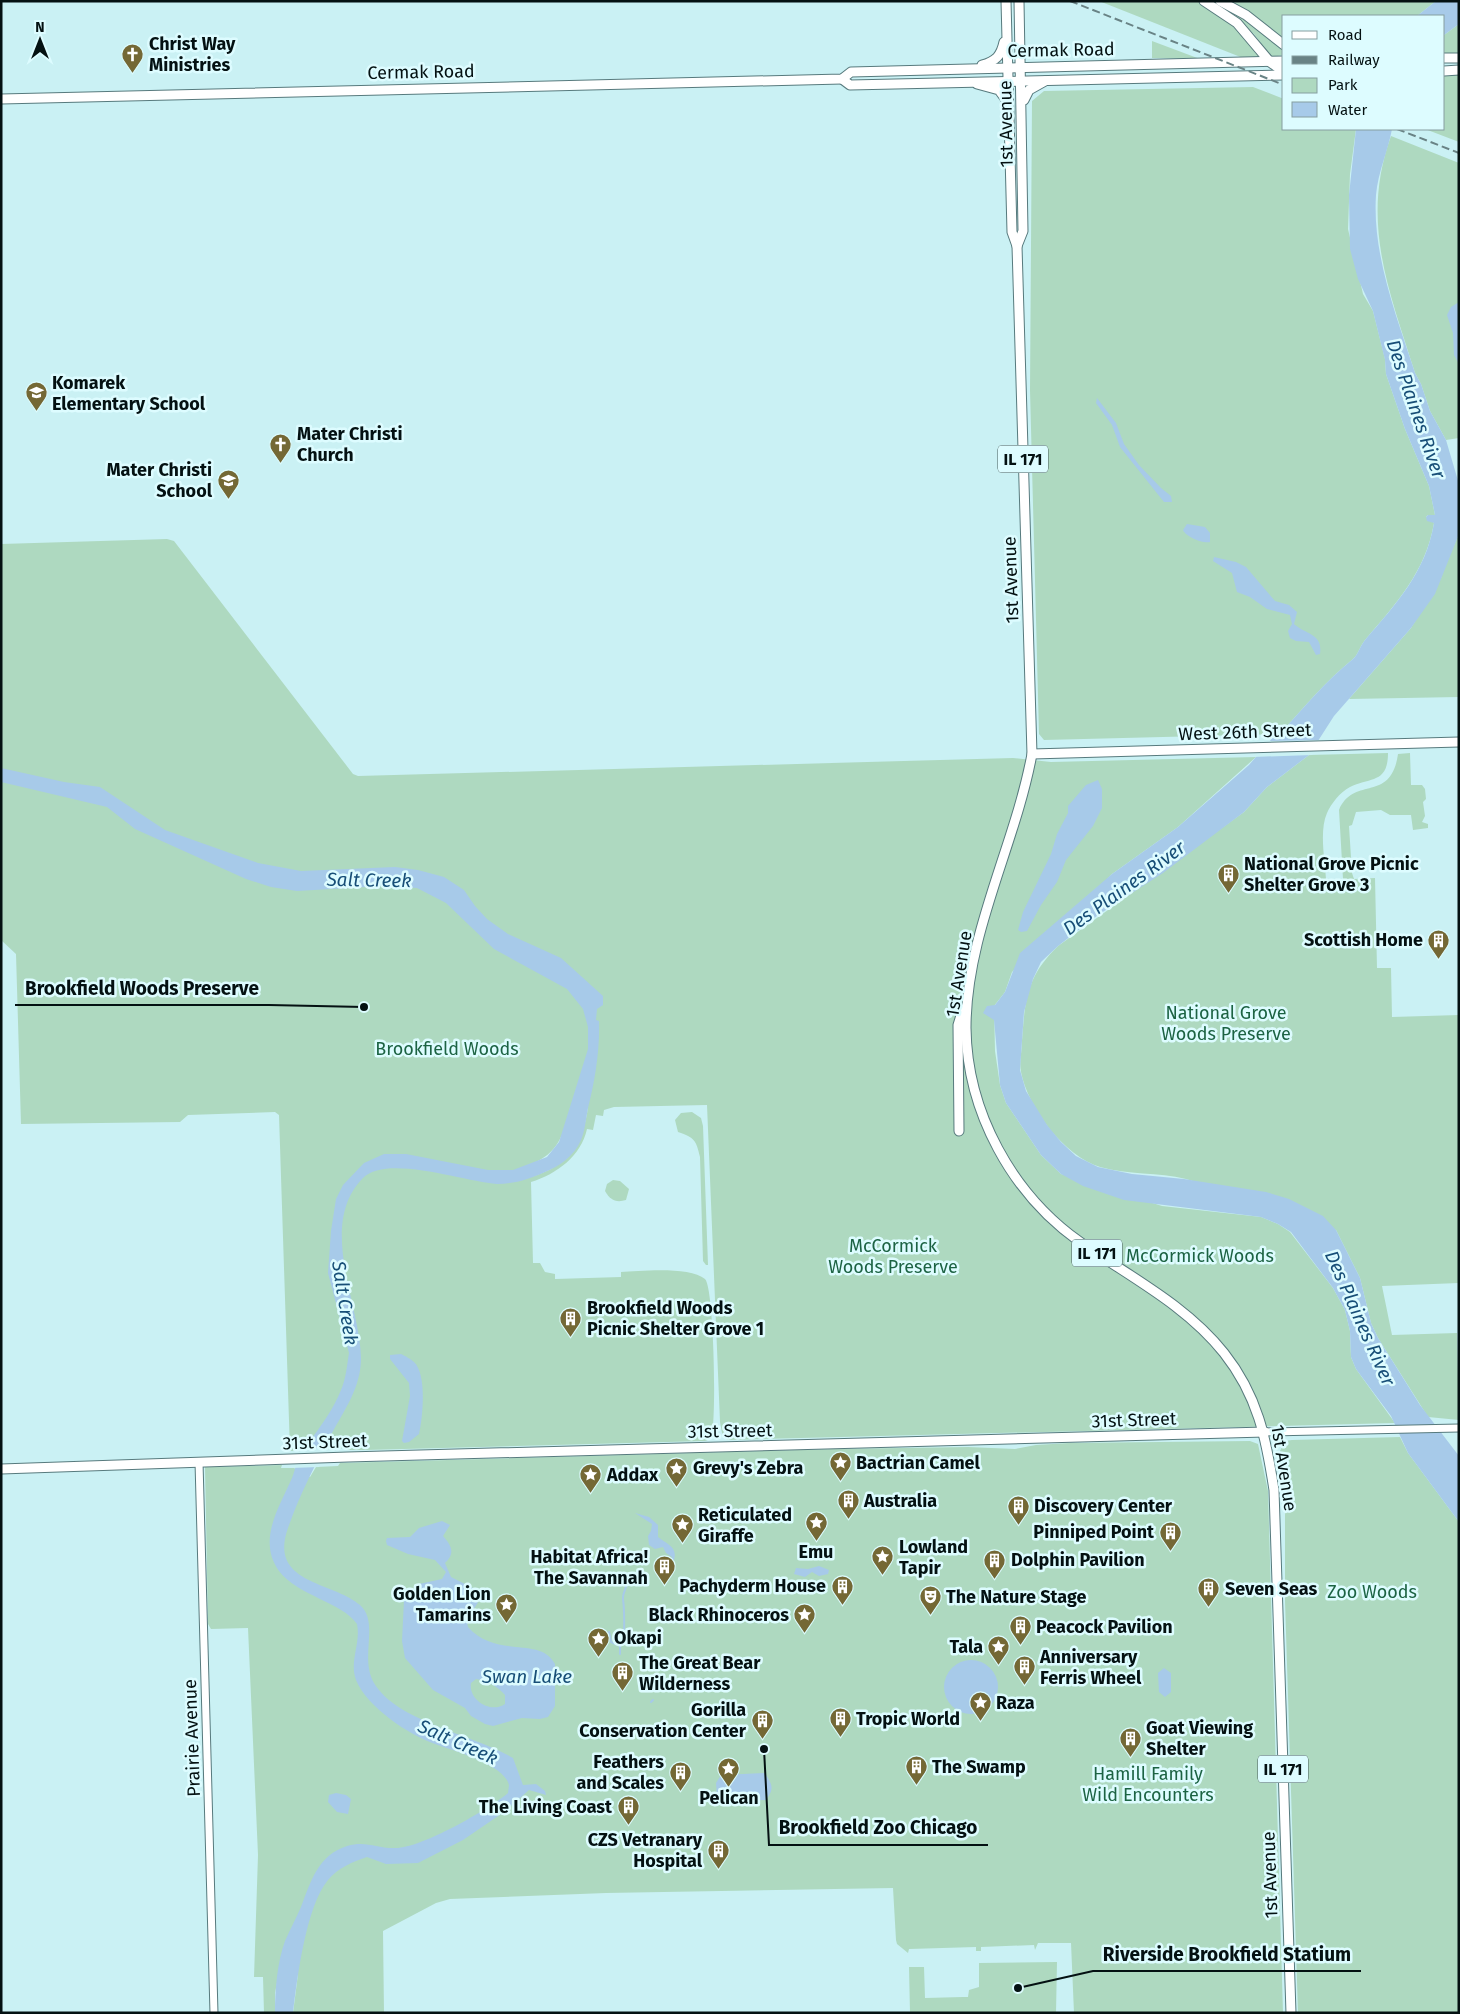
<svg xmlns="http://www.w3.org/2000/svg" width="1460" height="2014" font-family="'Fira Sans',sans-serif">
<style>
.green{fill:#aed9c0;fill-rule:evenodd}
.water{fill:#a7cae9;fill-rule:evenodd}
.pier{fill:#caf1f4}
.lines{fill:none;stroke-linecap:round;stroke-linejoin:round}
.stream{stroke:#a7cae9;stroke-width:2}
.minor-casing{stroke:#577a7d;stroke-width:9}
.major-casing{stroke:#577a7d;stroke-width:11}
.minor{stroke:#fff;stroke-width:7}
.major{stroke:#fff;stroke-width:9}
.rail{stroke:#698385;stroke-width:2;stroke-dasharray:8 4;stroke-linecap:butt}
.labels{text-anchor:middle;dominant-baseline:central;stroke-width:5;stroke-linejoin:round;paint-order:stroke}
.shield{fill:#ddfcff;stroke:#455859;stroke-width:1}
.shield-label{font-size:16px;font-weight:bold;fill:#041112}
.poi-label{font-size:18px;font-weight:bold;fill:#041112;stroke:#ddfcff;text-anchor:start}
.street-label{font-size:18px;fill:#041112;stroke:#ddfcff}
.park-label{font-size:18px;fill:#1c6343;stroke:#ddfcff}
.water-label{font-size:19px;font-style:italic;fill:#174e77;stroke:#ddfcff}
.leader{fill:none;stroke:#041112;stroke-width:2}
.callout-dot{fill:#041112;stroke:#ddfcff;stroke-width:2}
.callout-label{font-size:19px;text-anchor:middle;font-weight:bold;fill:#041112;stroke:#ddfcff;stroke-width:5;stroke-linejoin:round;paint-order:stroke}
</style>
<rect width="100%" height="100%" fill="#caf1f4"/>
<g class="green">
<polygon points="1099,1 1199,1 1229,19 1261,57 1243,58"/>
<polygon points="1225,1 1436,1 1417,16 1284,16 1284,43"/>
<polygon points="1229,8 1284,49 1284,55 1271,57 1254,34 1227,11"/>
<polygon points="1459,24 1459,53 1444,53 1444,35"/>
<polygon points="1152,41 1200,59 1152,58"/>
<polygon points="1459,74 1459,142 1425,129 1444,129 1444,75"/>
<path d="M1253,87L1284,99V129H1356L1350,174L1348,229L1363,294L1373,311L1385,359L1386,374L1405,429L1429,486L1435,515H1428L1426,517L1434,523C1426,571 1396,604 1365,640C1360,646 1358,655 1353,659C1326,681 1303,708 1280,734L1044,740L1039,734L1030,390L1032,101L1044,91Z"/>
<path d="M1391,136L1459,163V438L1446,440L1430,411L1421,384L1415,373C1389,290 1360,222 1391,136Z"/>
<polygon points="1459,534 1459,697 1349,699 1411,628 1441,578 1445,565"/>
<path d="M167,539L174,541L353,774L358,776L1013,758L1051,762L1256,757L1178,827L1112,874L1012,972L1005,992L994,1006L995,1051L1000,1085L1006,1103L1041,1155L1061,1174L1162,1206L1261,1217L1278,1224L1290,1232L1333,1288L1345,1310L1350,1331L1351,1357L1356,1369L1395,1423L727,1440L722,1433L720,1422L707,1105L614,1107L604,1110L603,1116L596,1115L593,1130L587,1129C581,1156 557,1174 531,1182L533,1263H540L545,1272L555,1274V1279L621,1277V1272C640,1271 690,1266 705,1279C714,1287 717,1423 711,1439L705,1441L365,1450H346L347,1448L290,1451L279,1115L275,1112L188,1115L180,1122L21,1124L16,954L1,940V544ZM588,1107C583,1144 568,1166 531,1177V1164C558,1154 564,1134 570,1108Z"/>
<path d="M1388,753C1388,784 1370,777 1350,787C1340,792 1331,804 1327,813C1319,831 1325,860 1326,879H1343L1339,810C1354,775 1391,804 1398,754L1410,753L1411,785H1422L1425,789L1426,799L1423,802L1425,816L1422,822L1428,824V828L1413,830L1411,815H1390L1381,810L1356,812L1352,825L1349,826L1352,873L1354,879L1375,878L1377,968H1391L1392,1017L1459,1015V1283L1382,1286L1392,1335L1457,1333L1459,1420L1428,1417L1378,1338L1371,1323L1360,1278L1336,1230C1286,1214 1236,1193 1186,1179C1158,1172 1128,1175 1100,1167C1064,1156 1028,1108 1021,1072C1019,1062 1022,1051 1022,1041C1025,999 1027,976 1058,946L1244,812L1267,787L1309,755Z"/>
<path d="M692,1112L701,1118L703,1126L708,1265H706L703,1261L700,1157C696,1140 695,1138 678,1132L675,1120L681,1113Z"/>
<path d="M613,1180L620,1181L629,1189L626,1200C616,1203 610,1200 605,1191L607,1184Z"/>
<polygon points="1400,1437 1408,1453 1459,1522 1459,2013 1298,2013 1285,1601 1285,1504 1280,1451 1285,1441 1292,1440"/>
<polygon points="1250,1441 1258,1444 1268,1491 1283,2013 1074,2013 1071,1943 1038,1943 1035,1950 1034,1945 981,1947 981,1951 976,1951 976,1947 909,1949 908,1953 897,1944 896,1940 893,1888 606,1893 450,1899 436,1903 383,1931 384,2013 293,2013 298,1974 279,1973 275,1993 275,2013 264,2013 263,1977 254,1977 258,1855 248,1628 211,1629 208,1624 205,1467 282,1465 281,1468 294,1468 310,1477 316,1467 338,1466 340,1463 834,1449 968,1447 1015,1449 1036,1445 1069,1443"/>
<polygon points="1057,1962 1056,2013 910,2013 909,1967 924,1967 925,1998 963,1997 968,1997 969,1990 979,1987 979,1963"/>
</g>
<g class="water">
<polygon points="1436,1 1459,1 1459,24 1444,35 1444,16 1417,16"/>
<path d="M1356,129H1392C1388,151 1378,172 1376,195C1372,255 1397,317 1415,373L1421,384L1430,411L1446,440L1459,484V534L1435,594L1411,628L1334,716L1309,755L1267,787L1244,812L1163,873L1098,915L1058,946L1041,962L1033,979L1024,1012L1020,1070L1026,1091L1047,1125L1061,1142L1076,1156L1098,1167L1132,1174L1184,1179L1266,1192L1289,1199L1323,1216L1336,1230L1360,1278L1371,1323L1378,1338L1420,1405L1459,1456V1522L1408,1453L1391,1416L1356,1369L1351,1357L1350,1331L1345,1310L1333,1288L1291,1232L1278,1224L1261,1217L1124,1200L1083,1186L1061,1174L1041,1155L1006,1103L1000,1085L994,1020L983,1013L987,1006L995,1005L1005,992L1020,953L1112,874L1178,827L1249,765L1276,734H1280C1303,708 1326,681 1353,659C1358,655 1360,646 1365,640C1396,604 1426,572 1434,523L1427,521L1426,517L1428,515H1435L1429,486L1405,429L1386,374L1385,360L1373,311L1358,279L1350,249L1349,195Z"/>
<polygon points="1459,302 1459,364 1454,355 1453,333 1447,315 1451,307"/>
<polygon points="1097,398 1116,423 1124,444 1139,465 1161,488 1171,496 1172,502 1164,502 1120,447 1112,425 1096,403"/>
<path d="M1187,524L1205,527L1210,533V542C1203,544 1186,537 1183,530Z"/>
<path d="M1214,557L1236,562L1246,567L1275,601L1289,605L1297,612L1294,624C1306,635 1323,633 1320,654L1316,655L1309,642L1296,641L1290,638L1288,631L1292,624L1290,615L1267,609L1250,597L1237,592L1232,573L1213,561Z"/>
<path d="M1,768L64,782L100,787L165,830L258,863L301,871L395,867L418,870L444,877L464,890L475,906L487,919L508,934L561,958L603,996V1005L597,1009L596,1020L599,1021C600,1049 595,1081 588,1108C586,1118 585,1131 581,1140C574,1156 560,1166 545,1172C530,1179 514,1184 497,1184C465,1182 387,1154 363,1178C317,1225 360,1303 361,1358C361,1387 345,1409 332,1433C316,1463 299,1496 288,1528C268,1584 332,1581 360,1605C380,1623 359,1657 374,1683C397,1722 475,1735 513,1758L523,1785L536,1784L545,1791L546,1795L529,1790L504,1812L463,1840L418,1863L386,1864L367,1857C352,1862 338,1868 328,1880C306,1906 297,1979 293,2013H275C275,1990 277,1963 285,1941C290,1930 296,1918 301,1907C311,1881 318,1855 347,1846C367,1840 377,1849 396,1848C421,1848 488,1810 508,1793L509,1785C504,1764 454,1751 435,1744C409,1735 367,1707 356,1680C349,1661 361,1644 357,1624C342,1602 298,1596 279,1571C257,1540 279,1508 292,1478C296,1469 296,1459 302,1450C304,1447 307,1445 309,1442C321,1426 334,1408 341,1390C346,1379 347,1365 349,1353L328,1273L331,1231L336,1199L343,1185L364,1163L384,1154H406L488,1170H513L547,1157L559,1142L588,1049V1027L583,1009L567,989L494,949L446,903L417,888L383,886L297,891L271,887L246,879L135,829L107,807L1,782Z"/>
<polygon points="1098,780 1102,789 1102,808 1093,826 1066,860 1057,882 1041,905 1027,931 1021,932 1018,930 1023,912 1051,854 1057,834 1068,813 1068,806 1086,785"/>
<path d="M401,1354C405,1356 411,1359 414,1362C427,1374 423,1418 419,1434L409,1442L404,1443L402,1441L410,1396L409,1383L390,1359V1355Z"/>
<path d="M635,1513L649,1517L658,1525V1537C666,1544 678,1546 674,1560L671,1561L672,1557L666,1553L663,1547L655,1549L649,1545L648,1536L651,1531L652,1524Z"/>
<path d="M442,1521L450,1525L443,1536C451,1545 456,1553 445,1563L451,1577L473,1588L479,1596C480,1608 464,1613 468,1627C496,1659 541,1636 555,1664V1706L548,1717L540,1719L522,1718L493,1726L485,1724L471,1716L465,1708L433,1690L405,1658L402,1641L404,1600L419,1584L442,1579L446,1572L435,1560L408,1554L387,1545L386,1541L387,1538L410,1537L419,1528ZM476,1679C487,1680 498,1687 505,1695V1704C491,1714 468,1700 471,1683Z"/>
<polygon points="819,1566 829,1570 828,1574 819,1576 812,1572 805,1577 794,1574 796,1568 808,1569"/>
<circle cx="971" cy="1687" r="27"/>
<polygon points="1164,1668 1171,1673 1171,1692 1165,1697 1159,1692 1158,1673"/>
<path d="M765,1773C772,1785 775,1788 766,1800L722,1802L717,1796L716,1783L721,1775Z"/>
<polygon points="336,1793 346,1795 351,1799 348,1814 337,1812 328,1802 329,1795"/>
</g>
<g class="pier">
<polygon points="1321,740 1312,755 1253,757 1266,741"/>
<polygon points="328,1448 319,1467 292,1468 299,1449"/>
</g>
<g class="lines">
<g class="stream">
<path d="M579,1577L599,1581L611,1575L626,1576C630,1585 622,1592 623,1599C625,1613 624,1627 624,1642L620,1646V1654"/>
<polyline points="609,1632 611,1642 620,1646"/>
<polyline points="651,1702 653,1700"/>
</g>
<defs>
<g id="minor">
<polyline points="1265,1432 1459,1428"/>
<polyline points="199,1462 214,2013"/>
</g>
<g id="major">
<path d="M1006,1L1012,232L1017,246L1032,754C1015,846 966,933 966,1028C967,1112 1012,1194 1080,1242C1130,1277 1186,1305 1224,1353C1258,1396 1266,1438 1274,1490L1291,2013"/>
<polyline points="1204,1 1237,23 1270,62 1284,72"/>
<polyline points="1220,1 1246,15 1284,45"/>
<polyline points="1444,58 1459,58"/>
<path d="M982,65C996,61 1001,56 1004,42"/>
<polyline points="1444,71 1459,70"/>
<polyline points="842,79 850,85 1284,75"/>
<polyline points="977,84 999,90 1007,101"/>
<polyline points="1,99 842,79 851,72 1284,61"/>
<polyline points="1024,100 1029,90 1045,81"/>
<polyline points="1017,246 1023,231 1019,1"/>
<polyline points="1032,754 1459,742"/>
<polyline points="959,1131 958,1025 963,1009"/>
<polyline points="1,1469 348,1457 1265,1432"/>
</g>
</defs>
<use href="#minor" class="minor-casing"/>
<use href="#major" class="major-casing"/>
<use href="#minor" class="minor"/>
<use href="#major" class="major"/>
<g class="rail">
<polyline points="1070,1 1284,85"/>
<polyline points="1397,129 1459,153"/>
</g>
</g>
<defs>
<symbol id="church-pin" viewBox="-11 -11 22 30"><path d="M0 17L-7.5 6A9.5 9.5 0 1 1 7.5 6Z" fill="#746835" stroke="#ddfcff"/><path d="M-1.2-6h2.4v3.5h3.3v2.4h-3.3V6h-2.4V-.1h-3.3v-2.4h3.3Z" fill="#fff"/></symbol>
<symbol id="school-pin" viewBox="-11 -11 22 30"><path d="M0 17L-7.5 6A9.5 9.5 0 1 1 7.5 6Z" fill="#746835" stroke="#ddfcff"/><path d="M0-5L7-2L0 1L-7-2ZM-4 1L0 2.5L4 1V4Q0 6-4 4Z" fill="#fff"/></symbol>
<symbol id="building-pin" viewBox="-11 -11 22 30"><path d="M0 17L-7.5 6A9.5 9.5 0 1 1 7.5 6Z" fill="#746835" stroke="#ddfcff"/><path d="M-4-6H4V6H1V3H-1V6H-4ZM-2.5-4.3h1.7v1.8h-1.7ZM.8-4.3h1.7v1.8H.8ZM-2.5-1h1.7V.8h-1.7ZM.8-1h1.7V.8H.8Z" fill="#fff"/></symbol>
<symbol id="sight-pin" viewBox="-11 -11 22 30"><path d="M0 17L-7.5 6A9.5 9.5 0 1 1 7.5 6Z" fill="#746835" stroke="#ddfcff"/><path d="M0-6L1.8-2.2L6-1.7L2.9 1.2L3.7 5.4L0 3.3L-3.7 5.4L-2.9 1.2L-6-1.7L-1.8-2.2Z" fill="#fff"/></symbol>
<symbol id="theatre-pin" viewBox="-11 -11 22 30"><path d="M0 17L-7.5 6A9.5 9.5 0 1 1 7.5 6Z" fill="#746835" stroke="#ddfcff"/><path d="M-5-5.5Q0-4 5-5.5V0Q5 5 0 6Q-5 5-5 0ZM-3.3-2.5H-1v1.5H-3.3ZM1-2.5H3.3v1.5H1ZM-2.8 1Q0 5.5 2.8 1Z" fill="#fff"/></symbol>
</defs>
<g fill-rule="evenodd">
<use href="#church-pin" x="120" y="42" width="25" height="34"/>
<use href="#school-pin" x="24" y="380" width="25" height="34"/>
<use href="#church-pin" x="268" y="432" width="25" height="34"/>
<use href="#school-pin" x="216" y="468" width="25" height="34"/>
<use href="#building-pin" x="1216" y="862" width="25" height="34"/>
<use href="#building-pin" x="1426" y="928" width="25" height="34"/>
<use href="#building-pin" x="558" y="1306" width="25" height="34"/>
<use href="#sight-pin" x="828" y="1450" width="25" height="34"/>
<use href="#sight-pin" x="664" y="1456" width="25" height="34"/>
<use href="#sight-pin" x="578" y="1462" width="25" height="34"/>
<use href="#building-pin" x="836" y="1488" width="25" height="34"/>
<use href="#building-pin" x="1006" y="1494" width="25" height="34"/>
<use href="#sight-pin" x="804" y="1510" width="25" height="34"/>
<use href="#sight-pin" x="670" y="1512" width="25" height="34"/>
<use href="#building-pin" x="1158" y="1520" width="25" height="34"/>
<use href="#sight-pin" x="870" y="1544" width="25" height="34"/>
<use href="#building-pin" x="982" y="1548" width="25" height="34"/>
<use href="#building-pin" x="652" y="1554" width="25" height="34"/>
<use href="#building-pin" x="830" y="1574" width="25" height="34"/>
<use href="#building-pin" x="1196" y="1576" width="25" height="34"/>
<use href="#theatre-pin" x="918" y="1584" width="25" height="34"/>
<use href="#sight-pin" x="494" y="1592" width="25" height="34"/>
<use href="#sight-pin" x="792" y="1602" width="25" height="34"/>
<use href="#building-pin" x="1008" y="1614" width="25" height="34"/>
<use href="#sight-pin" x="586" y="1626" width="25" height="34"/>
<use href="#sight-pin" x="986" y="1634" width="25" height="34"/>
<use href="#building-pin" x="1012" y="1654" width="25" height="34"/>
<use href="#building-pin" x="610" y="1660" width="25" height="34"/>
<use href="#sight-pin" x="968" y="1690" width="25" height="34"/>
<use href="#building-pin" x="828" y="1706" width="25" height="34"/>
<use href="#building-pin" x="750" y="1708" width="25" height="34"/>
<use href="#building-pin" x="1118" y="1726" width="25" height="34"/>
<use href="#building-pin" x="904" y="1754" width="25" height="34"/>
<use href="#sight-pin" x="716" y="1756" width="25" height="34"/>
<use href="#building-pin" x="668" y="1760" width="25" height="34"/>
<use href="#building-pin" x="616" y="1794" width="25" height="34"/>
<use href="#building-pin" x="706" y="1838" width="25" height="34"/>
</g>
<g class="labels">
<g class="shield">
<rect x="998" y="445.5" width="50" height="27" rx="4"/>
<rect x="1072" y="1239.5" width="50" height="27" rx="4"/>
<rect x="1258" y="1755.5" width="50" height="27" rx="4"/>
</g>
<g class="shield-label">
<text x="1023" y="459">IL 171</text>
<text x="1097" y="1253">IL 171</text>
<text x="1283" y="1769">IL 171</text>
</g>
<g class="poi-label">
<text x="149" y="44">Christ Way<tspan x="149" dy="21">Ministries</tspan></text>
<text x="52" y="383">Komarek<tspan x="52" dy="21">Elementary School</tspan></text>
<text x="297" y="434">Mater Christi<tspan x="297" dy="21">Church</tspan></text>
<text x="212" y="470" text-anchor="end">Mater Christi<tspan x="212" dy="21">School</tspan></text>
<text x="1244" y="864">National Grove Picnic<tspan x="1244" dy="21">Shelter Grove 3</tspan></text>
<text x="1423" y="940" text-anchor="end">Scottish Home</text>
<text x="587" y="1308">Brookfield Woods<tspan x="587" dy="21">Picnic Shelter Grove 1</tspan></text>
<text x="856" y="1463">Bactrian Camel</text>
<text x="693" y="1468">Grevy's Zebra</text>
<text x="607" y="1475">Addax</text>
<text x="864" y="1501">Australia</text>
<text x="1034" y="1506">Discovery Center</text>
<text x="698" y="1515">Reticulated<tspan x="698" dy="21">Giraffe</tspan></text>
<text x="1154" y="1532" text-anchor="end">Pinniped Point</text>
<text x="899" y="1547">Lowland<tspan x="899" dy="21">Tapir</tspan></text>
<text x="816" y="1552" text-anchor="middle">Emu</text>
<text x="648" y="1557" text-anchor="end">Habitat Africa!<tspan x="648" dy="21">The Savannah</tspan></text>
<text x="1011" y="1560">Dolphin Pavilion</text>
<text x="826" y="1586" text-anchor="end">Pachyderm House</text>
<text x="1225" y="1589">Seven Seas</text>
<text x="491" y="1594" text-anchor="end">Golden Lion<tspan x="491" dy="21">Tamarins</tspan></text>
<text x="946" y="1597">The Nature Stage</text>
<text x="789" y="1615" text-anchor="end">Black Rhinoceros</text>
<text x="1036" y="1627">Peacock Pavilion</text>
<text x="614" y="1638">Okapi</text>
<text x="983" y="1647" text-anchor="end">Tala</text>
<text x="1040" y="1657">Anniversary<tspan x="1040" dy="21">Ferris Wheel</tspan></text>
<text x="639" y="1663">The Great Bear<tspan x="639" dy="21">Wilderness</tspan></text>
<text x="996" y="1703">Raza</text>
<text x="746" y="1710" text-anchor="end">Gorilla<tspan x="746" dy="21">Conservation Center</tspan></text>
<text x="856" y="1719">Tropic World</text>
<text x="1146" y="1728">Goat Viewing<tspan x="1146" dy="21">Shelter</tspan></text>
<text x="664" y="1762" text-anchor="end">Feathers<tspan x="664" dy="21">and Scales</tspan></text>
<text x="932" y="1767">The Swamp</text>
<text x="729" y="1798" text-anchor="middle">Pelican</text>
<text x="612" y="1807" text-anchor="end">The Living Coast</text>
<text x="702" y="1840" text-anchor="end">CZS Vetranary<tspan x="702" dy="21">Hospital</tspan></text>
</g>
<g class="street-label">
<text transform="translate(1061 50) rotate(-1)">Cermak Road</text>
<text transform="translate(421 72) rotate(-1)">Cermak Road</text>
<text transform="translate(1006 124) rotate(-91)">1st Avenue</text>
<text transform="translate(1011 580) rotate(-92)">1st Avenue</text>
<text transform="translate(1245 732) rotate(-2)">West 26th Street</text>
<text transform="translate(959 974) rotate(-81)">1st Avenue</text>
<text transform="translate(1134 1420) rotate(-2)">31st Street</text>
<text transform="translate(730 1431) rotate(-1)">31st Street</text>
<text transform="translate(325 1442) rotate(-2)">31st Street</text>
<text transform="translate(1284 1468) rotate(81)">1st Avenue</text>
<text transform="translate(192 1738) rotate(-92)">Prairie Avenue</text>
<text transform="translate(1270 1875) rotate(-92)">1st Avenue</text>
</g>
<g class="park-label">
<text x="1226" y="1013">National Grove<tspan x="1226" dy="21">Woods Preserve</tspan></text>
<text x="447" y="1049">Brookfield Woods</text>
<text x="893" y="1246">McCormick<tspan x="893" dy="21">Woods Preserve</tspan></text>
<text x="1200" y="1256">McCormick Woods</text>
<text x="1372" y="1592">Zoo Woods</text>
<text x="1148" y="1774">Hamill Family<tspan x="1148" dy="21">Wild Encounters</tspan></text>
</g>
<g class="water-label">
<text transform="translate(1416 409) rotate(71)">Des Plaines River</text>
<text transform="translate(369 880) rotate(1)">Salt Creek</text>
<text transform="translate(1124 888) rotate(-36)">Des Plaines River</text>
<text transform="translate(345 1303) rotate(81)">Salt Creek</text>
<text transform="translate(1360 1318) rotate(66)">Des Plaines River</text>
<text x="527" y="1676">Swan Lake</text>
<text transform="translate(458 1742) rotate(24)">Salt Creek</text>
</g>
</g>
<path class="leader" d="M364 1007L269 1005H15M764 1749L769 1845H988M1018 1988L1093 1971H1361"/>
<g class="callout-dot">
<circle cx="364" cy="1007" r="5"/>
<circle cx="764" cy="1749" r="5"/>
<circle cx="1018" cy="1988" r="5"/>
</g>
<g class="callout-label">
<text x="142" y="995">Brookfield Woods Preserve</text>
<text x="878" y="1834">Brookfield Zoo Chicago</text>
<text x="1227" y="1961">Riverside Brookfield Statium</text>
</g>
<rect width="1460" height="2014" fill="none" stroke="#041112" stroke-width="5"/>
<rect x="1282" y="15" width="162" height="115" fill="#ddfcff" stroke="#869ea0"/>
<rect x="1292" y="31" width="25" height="8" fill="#ffffff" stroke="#869ea0"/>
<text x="1328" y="40" font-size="15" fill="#041112">Road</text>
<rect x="1292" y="56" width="25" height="8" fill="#698385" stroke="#869ea0"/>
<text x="1328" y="65" font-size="15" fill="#041112">Railway</text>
<rect x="1292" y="78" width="25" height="15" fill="#aed9c0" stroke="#869ea0"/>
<text x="1328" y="90" font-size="15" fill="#041112">Park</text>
<rect x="1292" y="102" width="25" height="15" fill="#a7cae9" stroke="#869ea0"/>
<text x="1328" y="115" font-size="15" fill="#041112">Water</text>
<g transform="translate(40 40)" stroke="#ddfcff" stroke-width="4" paint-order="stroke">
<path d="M0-4L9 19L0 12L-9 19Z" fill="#041112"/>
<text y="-8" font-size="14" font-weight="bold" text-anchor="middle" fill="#041112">N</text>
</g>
</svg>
